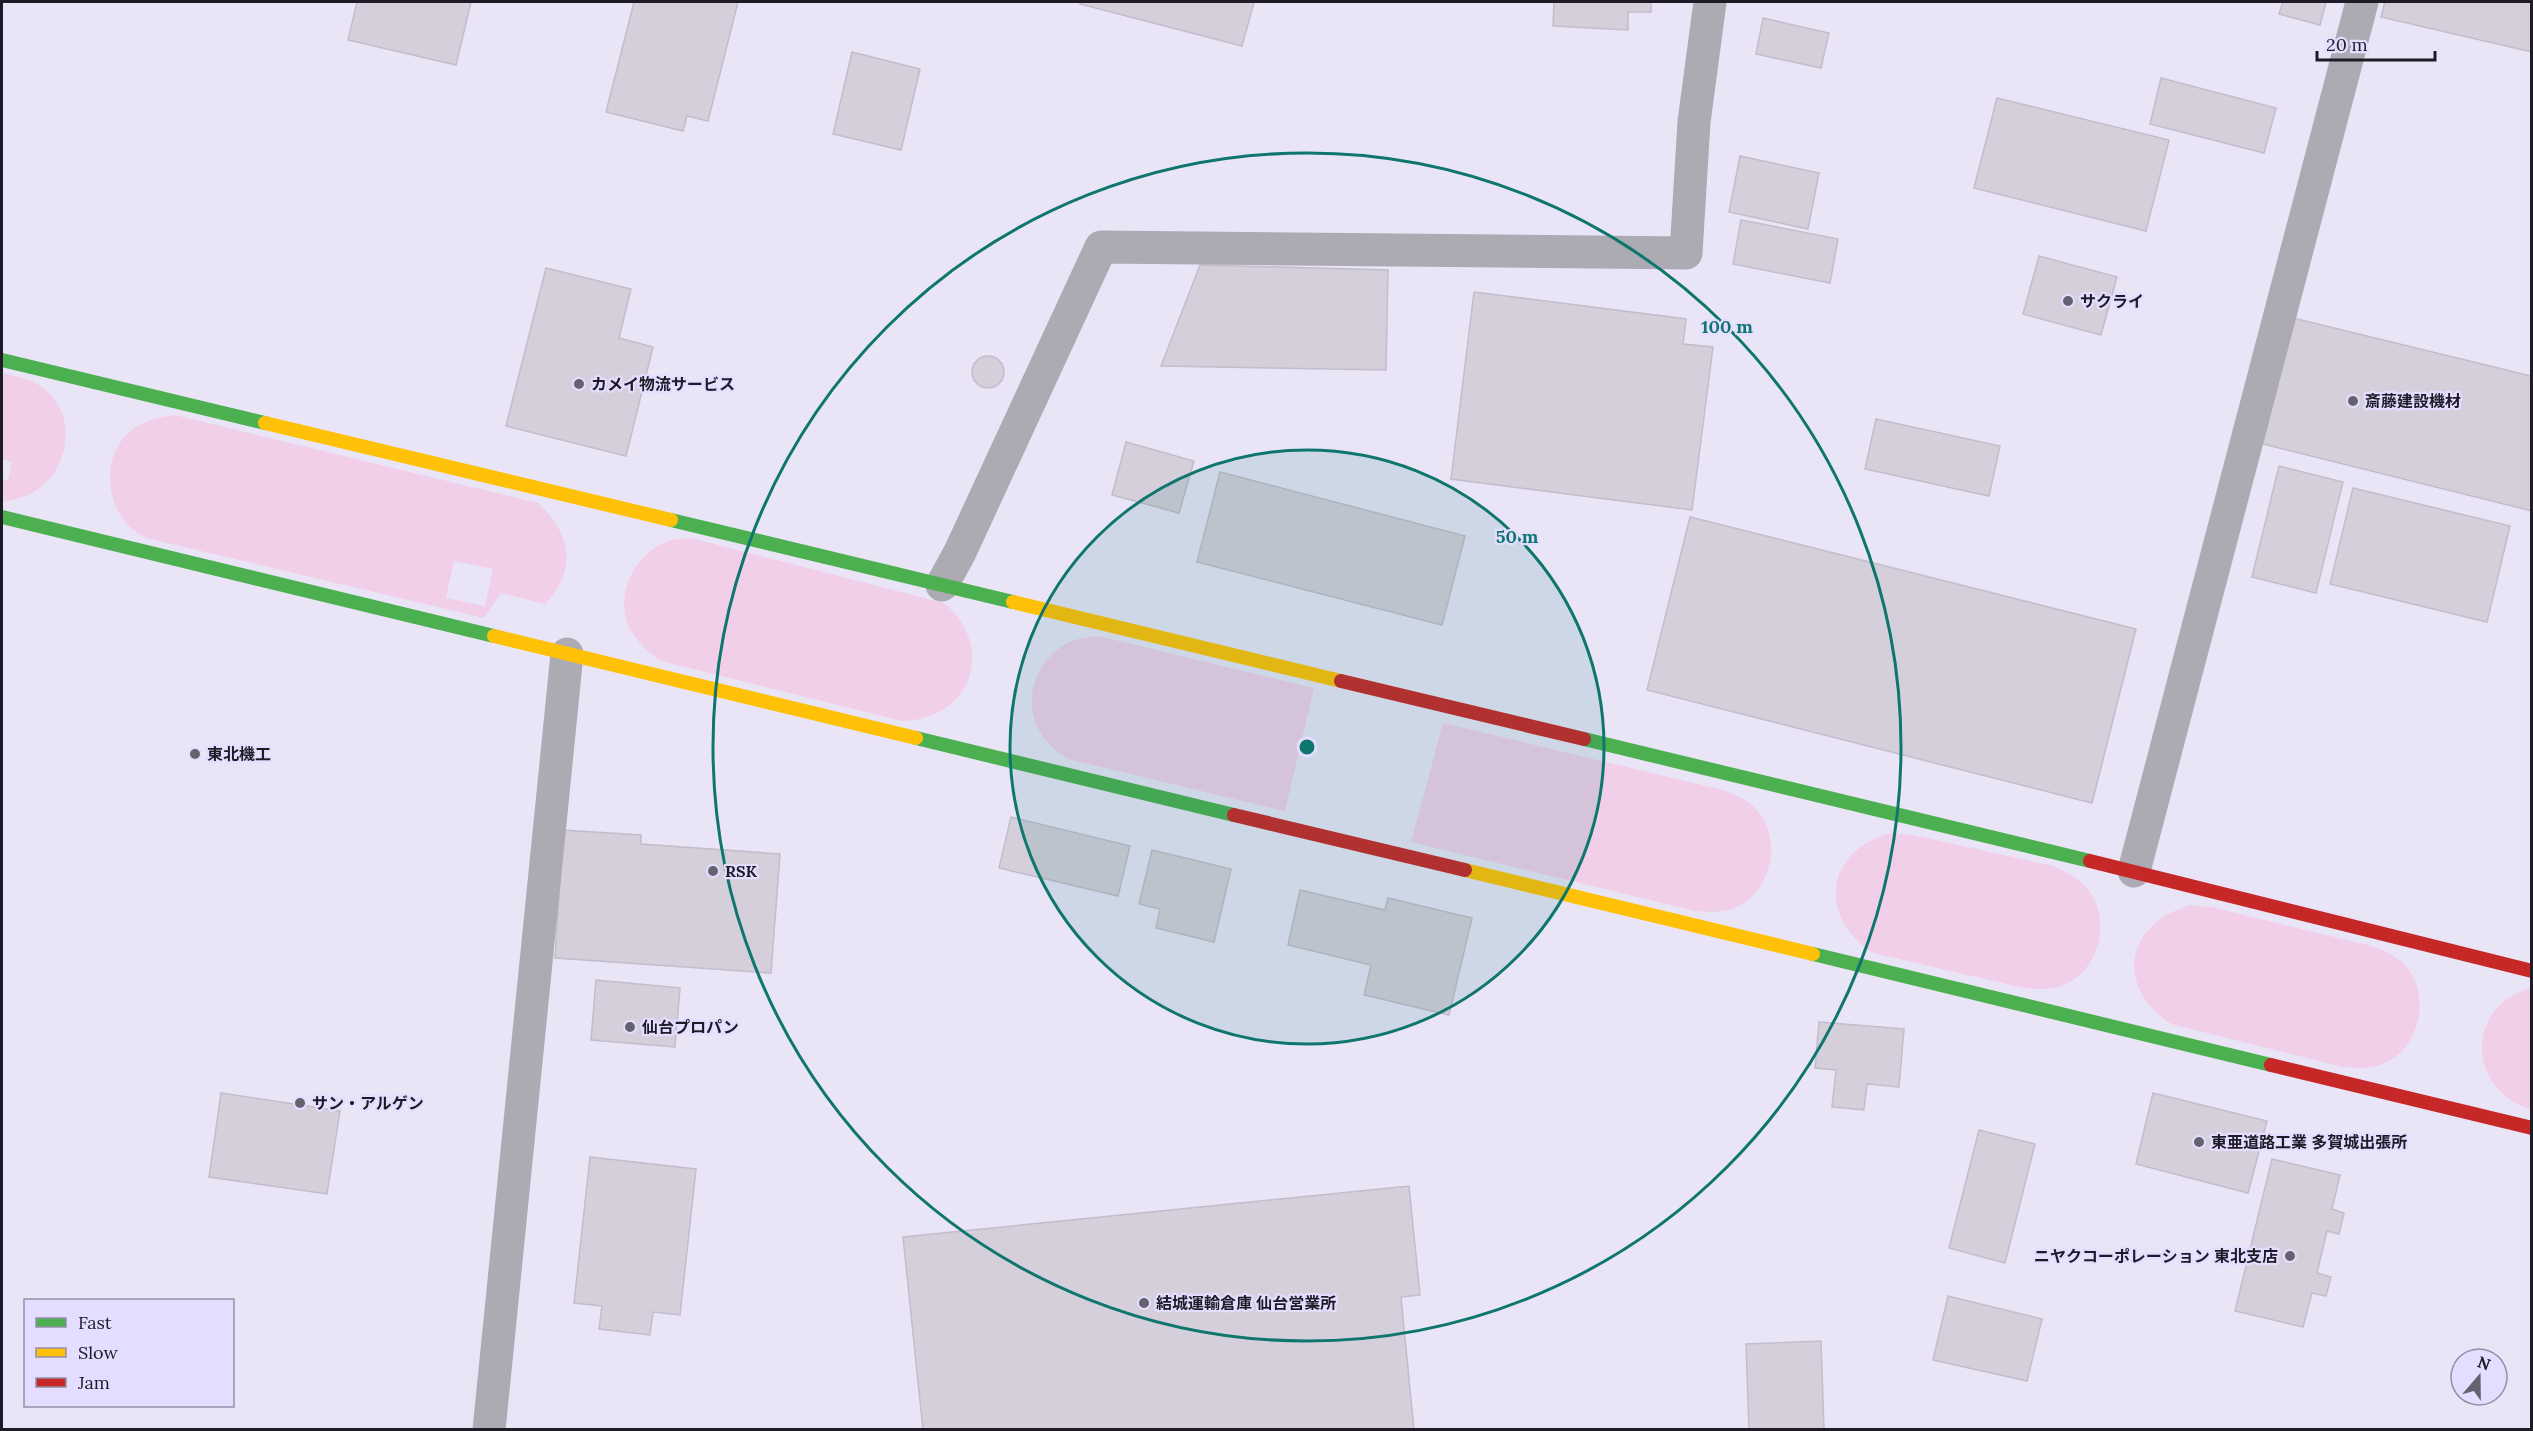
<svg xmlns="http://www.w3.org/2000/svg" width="2533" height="1431" font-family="Lora,'Noto Sans JP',serif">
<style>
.green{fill:#f1cfe9;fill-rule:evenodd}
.building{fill:#d4cfdb;stroke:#c2bdca;stroke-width:1.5}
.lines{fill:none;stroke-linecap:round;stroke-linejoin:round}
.street{stroke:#acabb4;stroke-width:33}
.fast{stroke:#4caf50;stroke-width:14}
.slow{stroke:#ffc107;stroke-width:14}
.jam{stroke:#c62828;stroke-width:14}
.ring{fill:none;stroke:#0f766e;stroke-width:3}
.poi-dot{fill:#656270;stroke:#e4ddff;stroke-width:2}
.labels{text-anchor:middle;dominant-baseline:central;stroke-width:4.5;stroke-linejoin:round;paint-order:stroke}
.poi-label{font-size:16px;font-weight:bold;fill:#1e1b27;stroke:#e4ddff;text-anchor:start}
.centre{fill:#0f766e;stroke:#e4ddff;stroke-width:3}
.ring-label{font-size:18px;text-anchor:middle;font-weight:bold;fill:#0f766e;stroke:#e4ddff;stroke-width:4.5;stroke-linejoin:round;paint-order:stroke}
</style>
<rect width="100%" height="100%" fill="#e9e5f7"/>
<g class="green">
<path d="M2,373C13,376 27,378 37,384C90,415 65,500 2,501V479L8,480L12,462L2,459Z"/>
<path d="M175,415L538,503C571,533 578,570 545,604L501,593L484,618L146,538C140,534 132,530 127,524C103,498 103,448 136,427C149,419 161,417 175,415ZM454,561L493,569L485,606L446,598Z"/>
<path d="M691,538L944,603C997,647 971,720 902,721L661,661C649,653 640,645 632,632C612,599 633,554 668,541C675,539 683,539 691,538Z"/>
<path d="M1098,636L1314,688L1285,811L1068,759C1056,751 1046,743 1039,730C1020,695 1040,654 1074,640C1081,638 1090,637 1098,636Z"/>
<path d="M1443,723L1723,790C1735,794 1746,799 1755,808C1785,838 1771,895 1732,909C1719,913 1708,912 1695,911L1411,842Z"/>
<path d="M1892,833L1913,835L2053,866C2064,871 2075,876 2084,885C2114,915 2101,972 2061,986C2048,990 2037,989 2024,988L1873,953C1816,916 1826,849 1892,833Z"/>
<path d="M2191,905L2211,907L2372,946C2384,950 2395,955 2404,964C2433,995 2420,1051 2380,1065C2368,1069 2356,1068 2343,1067L2171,1024C2114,987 2125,923 2191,905Z"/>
<path d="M2531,988H2532L2531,1110C2467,1090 2464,1006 2531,988Z"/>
</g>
<g class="building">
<polygon points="357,2 471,2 456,65 348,40"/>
<polygon points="634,2 738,2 708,121 687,116 683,131 606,112"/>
<polygon points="1081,2 1254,2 1242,46 1080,4"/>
<polygon points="1554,2 1651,2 1651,12 1628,12 1628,30 1553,26"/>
<polygon points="2283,2 2326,2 2320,25 2279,14"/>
<polygon points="2385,2 2532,2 2532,52 2381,17"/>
<polygon points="1763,18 1829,33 1821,68 1756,54"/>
<polygon points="852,52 920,69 901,150 833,134"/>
<polygon points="2161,78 2276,108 2264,153 2150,124"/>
<polygon points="1997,98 2169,140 2146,231 1974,188"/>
<polygon points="1740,156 1819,173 1808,229 1729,212"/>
<polygon points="1741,220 1838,239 1830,283 1733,264"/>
<polygon points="2039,256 2117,277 2101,335 2023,314"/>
<polygon points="1200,265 1388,270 1386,370 1161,366"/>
<polygon points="546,268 631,289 619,338 653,347 626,456 506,426"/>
<polygon points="1474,292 1686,319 1683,344 1713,347 1692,510 1451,479"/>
<polygon points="2293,318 2531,376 2532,373 2532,511 2263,444"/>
<circle cx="988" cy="372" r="16"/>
<polygon points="1876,419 2000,446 1989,496 1865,469"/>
<polygon points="1126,442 1194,461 1179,513 1112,495"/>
<polygon points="2279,466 2343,482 2316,593 2252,577"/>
<polygon points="1220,472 1465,536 1442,625 1197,562"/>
<polygon points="2353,488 2510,526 2487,622 2330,584"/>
<polygon points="1690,517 2136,629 2092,803 1647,690"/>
<polygon points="1011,817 1130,846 1118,896 999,868"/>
<polygon points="563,830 641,835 641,844 780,854 771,973 555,958"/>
<polygon points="1152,850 1231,869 1214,942 1156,928 1160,909 1139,904"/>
<polygon points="1300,890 1385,910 1388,898 1472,918 1449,1015 1364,995 1371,965 1288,945"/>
<polygon points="596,980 680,988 675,1047 591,1040"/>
<polygon points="1819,1022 1904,1029 1899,1087 1867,1084 1864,1110 1832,1107 1836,1070 1815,1068"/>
<polygon points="221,1093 340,1111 327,1194 209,1177"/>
<polygon points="2153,1093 2267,1121 2248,1193 2136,1164"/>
<polygon points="1979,1130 2035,1144 2005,1263 1949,1248"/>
<polygon points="590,1157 696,1169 680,1315 653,1312 650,1335 599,1329 602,1306 574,1303"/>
<polygon points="2272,1159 2340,1175 2332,1209 2344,1213 2339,1234 2327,1231 2317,1273 2331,1277 2326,1296 2312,1293 2303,1327 2235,1311"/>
<polygon points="1409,1186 1420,1295 1401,1297 1414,1430 923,1430 903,1237"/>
<polygon points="1948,1296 2042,1319 2027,1381 1933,1360"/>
<polygon points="1821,1341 1824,1430 1749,1430 1746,1344"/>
</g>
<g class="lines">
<g class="street">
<polyline points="942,585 960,552 1101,247 1686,253 1694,122 1710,2"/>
<polyline points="2134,871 2362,2"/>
<polyline points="489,1430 567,654"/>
</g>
<g class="fast">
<polyline points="2,360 265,423"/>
<polyline points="2,517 494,636"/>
<polyline points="671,520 1013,602"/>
<polyline points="916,738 1234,815"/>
<polyline points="1584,739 2090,861"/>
<polyline points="1813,954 2271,1065"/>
</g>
<g class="slow">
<polyline points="265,423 671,520"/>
<polyline points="1013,602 1341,681"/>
<polyline points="494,636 916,738"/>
<polyline points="1465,870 1813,954"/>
</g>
<g class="jam">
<polyline points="1341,681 1584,739"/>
<polyline points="1234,815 1465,870"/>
<polyline points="2090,861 2532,971"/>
<polyline points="2271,1065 2532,1128"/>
</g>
</g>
<circle cx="1307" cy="747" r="297" fill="#0f766e" fill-opacity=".12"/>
<g class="ring">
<circle cx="1307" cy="747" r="297"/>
<circle cx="1307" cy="747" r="594"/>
</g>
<g class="poi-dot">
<circle cx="2068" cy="301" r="6"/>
<circle cx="579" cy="384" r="6"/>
<circle cx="2353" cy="401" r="6"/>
<circle cx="195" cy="754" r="6"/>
<circle cx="713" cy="871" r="6"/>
<circle cx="630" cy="1027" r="6"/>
<circle cx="300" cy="1103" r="6"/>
<circle cx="2199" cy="1142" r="6"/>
<circle cx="2290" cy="1256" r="6"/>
<circle cx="1144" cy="1303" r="6"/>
</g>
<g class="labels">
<g class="poi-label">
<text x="2080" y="301">サクライ</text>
<text x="591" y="384">カメイ物流サービス</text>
<text x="2365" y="401">斎藤建設機材</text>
<text x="207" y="754">東北機工</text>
<text x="725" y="871">RSK</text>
<text x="642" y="1027">仙台プロパン</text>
<text x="312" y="1103">サン・アルゲン</text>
<text x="2211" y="1142">東亜道路工業 多賀城出張所</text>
<text x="2278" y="1256" text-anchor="end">ニヤクコーポレーション 東北支店</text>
<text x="1156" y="1303">結城運輸倉庫 仙台営業所</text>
</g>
</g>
<circle cx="1307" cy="747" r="9" class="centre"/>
<g class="ring-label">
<text x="1727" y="333">100 m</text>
<text x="1517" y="543">50 m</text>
</g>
<rect width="2533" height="1431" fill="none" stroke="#1e1b27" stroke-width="6"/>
<rect x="24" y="1299" width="210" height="108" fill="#e4ddff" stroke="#958fa9" stroke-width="1.5"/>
<rect x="36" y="1318" width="30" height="9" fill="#4caf50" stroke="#958fa9" stroke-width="1.5"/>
<text x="78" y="1329" font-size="18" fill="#1e1b27">Fast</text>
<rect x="36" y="1348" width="30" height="9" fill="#ffc107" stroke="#958fa9" stroke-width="1.5"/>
<text x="78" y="1359" font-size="18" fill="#1e1b27">Slow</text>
<rect x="36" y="1378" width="30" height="9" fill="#c62828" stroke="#958fa9" stroke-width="1.5"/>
<text x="78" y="1389" font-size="18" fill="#1e1b27">Jam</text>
<g transform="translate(2479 1377) rotate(20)"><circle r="28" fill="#e4ddff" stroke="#958fa9" stroke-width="1.5"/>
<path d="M0-4.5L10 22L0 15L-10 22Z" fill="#656270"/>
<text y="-9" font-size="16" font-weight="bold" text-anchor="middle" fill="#1e1b27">N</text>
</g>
<path d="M2317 51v9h118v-9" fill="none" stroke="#1e1b27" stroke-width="3"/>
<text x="2326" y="51" font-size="18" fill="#1e1b27" stroke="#e4ddff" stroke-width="4.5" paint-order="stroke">20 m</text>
</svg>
